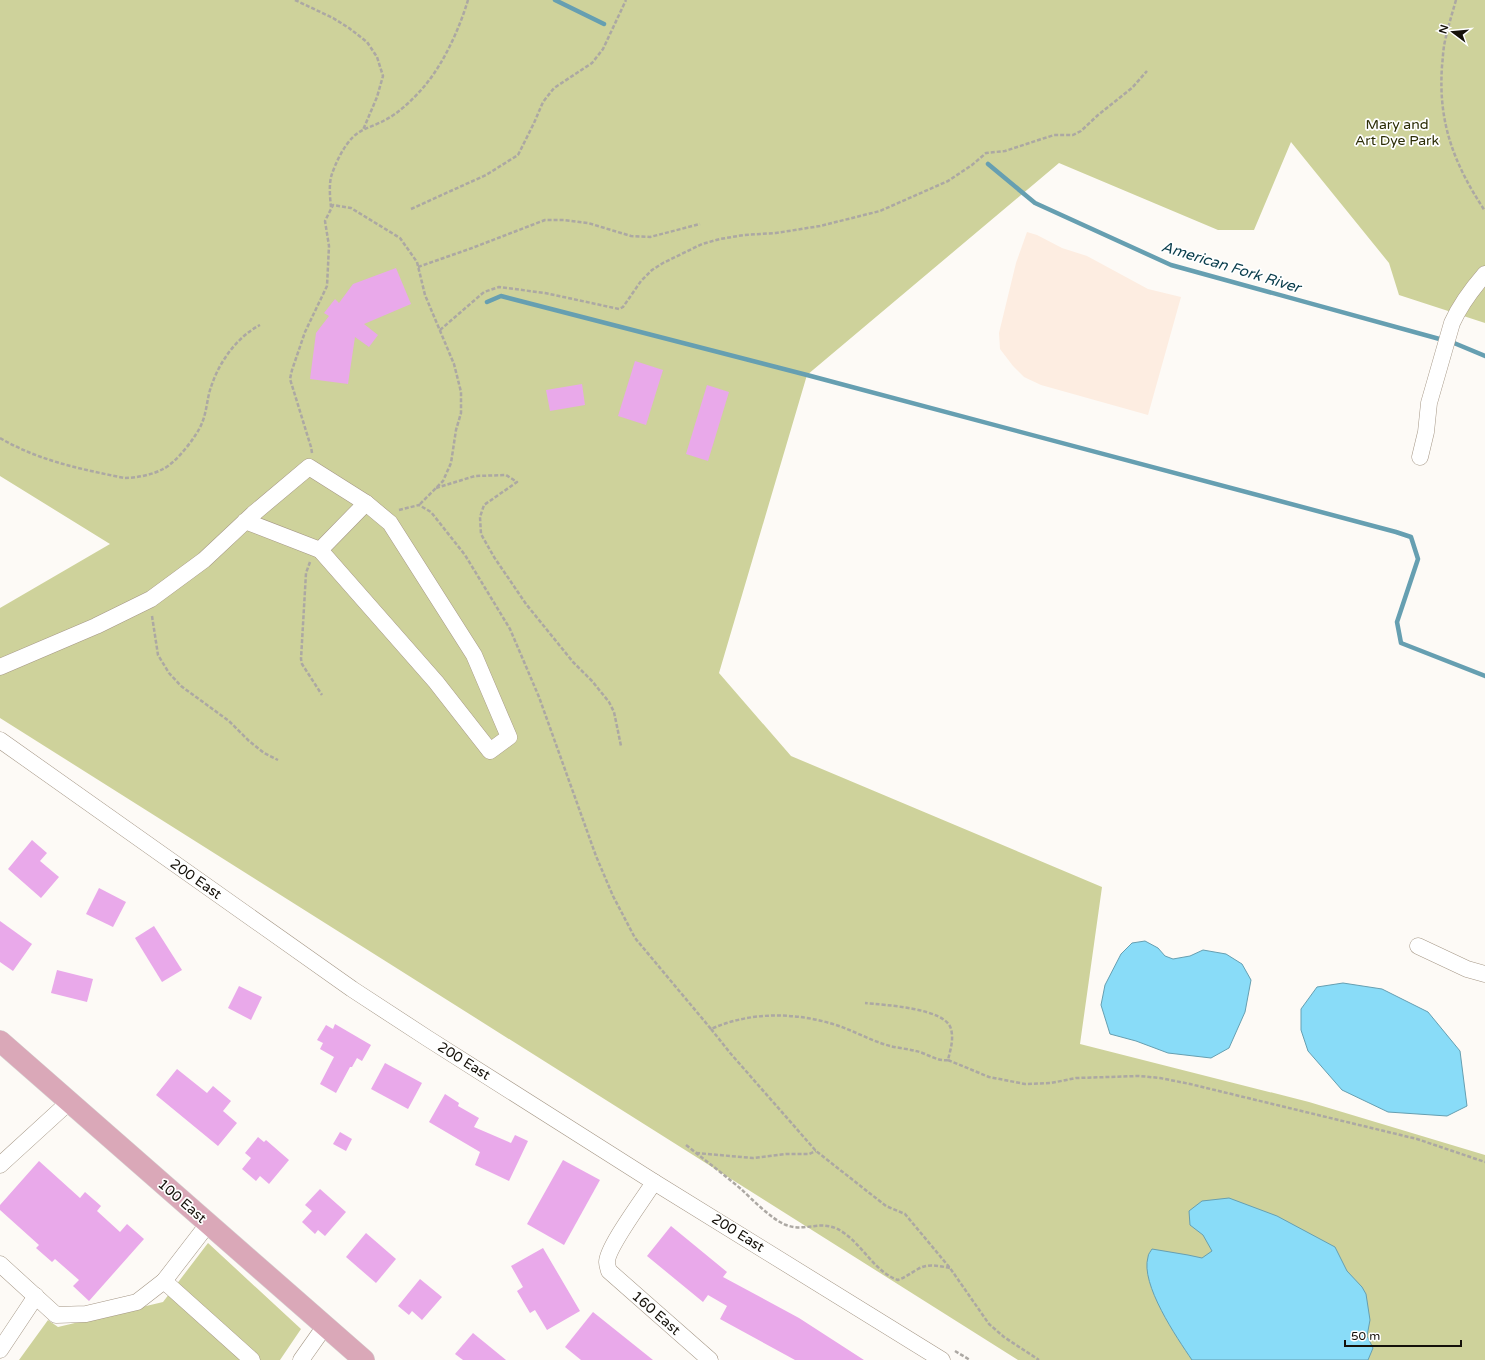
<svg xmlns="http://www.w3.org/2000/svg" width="1485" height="1360" font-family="'Varela Round',sans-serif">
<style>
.industrial{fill:#fdede1}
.green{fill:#ced29b}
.water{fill:#89dcf8;stroke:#669fb1}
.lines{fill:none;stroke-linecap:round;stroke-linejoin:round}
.stream{stroke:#669fb1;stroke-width:4.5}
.building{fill:#e9a9ea}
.minor-casing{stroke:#a59786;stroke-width:17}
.major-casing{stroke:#d5d4d3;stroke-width:22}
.path{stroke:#aca8a3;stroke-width:2.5;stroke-dasharray:4 2;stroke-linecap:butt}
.minor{stroke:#fff;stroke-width:16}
.major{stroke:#daa8b8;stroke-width:21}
.labels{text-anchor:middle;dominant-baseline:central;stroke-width:3.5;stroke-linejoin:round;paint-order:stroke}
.park-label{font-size:14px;fill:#2b2c05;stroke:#fff}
.street-label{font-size:14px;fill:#15110a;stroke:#fff}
.water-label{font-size:15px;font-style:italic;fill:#093d4c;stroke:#fff}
</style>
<rect width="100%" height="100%" fill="#fdfaf6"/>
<polygon class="industrial" points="1027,232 1037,235 1062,248 1087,256 1148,289 1181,297 1148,415 1041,385 1024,377 1013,366 1000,349 999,333 1016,263"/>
<g class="green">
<polygon points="0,0 1485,0 1485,323 1399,295 1389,263 1291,142 1254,230 1218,230 1059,163 807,375 719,673 791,756 1102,887 1080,1044 1309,1102 1485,1155 1485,1360 1018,1360 0,718 0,608 110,544 0,476"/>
<polygon points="208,1243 301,1329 280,1360 19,1360 48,1320 58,1327 163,1302"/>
</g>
<g class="water">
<polygon points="1145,941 1158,948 1165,956 1173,959 1190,956 1203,950 1226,954 1242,964 1251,980 1245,1012 1229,1048 1211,1058 1168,1053 1136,1041 1110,1034 1101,1005 1105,985 1121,954 1132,943"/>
<polygon points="1343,983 1382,989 1428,1012 1460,1051 1467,1106 1447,1116 1388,1112 1342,1090 1308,1051 1301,1030 1301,1009 1317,987"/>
<path d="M1229,1198L1277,1216L1335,1247L1347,1271L1362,1287L1366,1294L1370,1320L1367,1336L1373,1348L1368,1360H1192C1177,1338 1140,1284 1148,1257C1148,1254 1151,1251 1152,1249L1188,1255L1202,1258L1212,1251L1203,1235L1190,1225L1189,1211L1202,1201Z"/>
</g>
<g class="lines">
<g class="stream">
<polyline points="555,0 604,24"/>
<polyline points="988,164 1035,203 1171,265 1454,343 1485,356"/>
<polyline points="487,302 501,296 807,375 1396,532 1411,537 1418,559 1397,622 1401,643 1485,676"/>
</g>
</g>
<g class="building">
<polygon points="396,268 411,304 364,324 378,335 369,347 355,337 348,384 310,379 316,333 329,316 324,313 335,299 339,303 353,284"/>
<polygon points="635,361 663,370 646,425 618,416"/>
<polygon points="582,384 585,405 550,411 546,390"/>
<polygon points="707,385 729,392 708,461 686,454"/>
<polygon points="32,840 47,853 40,861 59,877 41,898 8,869"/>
<polygon points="99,888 126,902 113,927 86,914"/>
<polygon points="0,921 32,944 13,971 0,962"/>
<polygon points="154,926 182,970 162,982 135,938"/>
<polygon points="57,970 93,979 87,1002 51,993"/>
<polygon points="239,986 262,997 251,1020 228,1008"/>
<polygon points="335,1024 371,1045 362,1061 357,1058 352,1067 350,1067 336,1093 320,1084 334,1057 320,1049 323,1043 317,1040 326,1025 333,1029"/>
<polygon points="385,1063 422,1083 408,1109 371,1089"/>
<polygon points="177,1069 207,1093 213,1086 231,1101 223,1111 237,1123 218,1146 156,1095"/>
<polygon points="445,1094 459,1103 458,1106 479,1118 474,1127 511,1143 515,1135 528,1141 509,1181 475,1165 480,1152 429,1122"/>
<polygon points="340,1132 352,1139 346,1151 333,1144"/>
<polygon points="258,1137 264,1142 266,1140 289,1160 269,1184 260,1176 256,1181 242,1169 251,1158 245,1153"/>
<polygon points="563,1160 600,1180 564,1245 527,1224"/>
<polygon points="39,1161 80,1198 85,1192 101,1206 97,1211 120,1232 127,1224 144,1239 89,1301 73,1286 79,1280 55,1259 52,1262 36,1248 39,1245 0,1210 0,1205"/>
<polygon points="320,1189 346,1212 325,1236 318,1230 315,1234 302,1222 312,1211 305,1205"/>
<polygon points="671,1226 727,1272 723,1277 799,1318 864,1360 795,1360 720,1319 727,1306 708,1295 703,1302 647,1256"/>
<polygon points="366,1233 396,1259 376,1283 346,1257"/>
<polygon points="543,1248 580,1311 547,1330 535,1310 530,1313 517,1291 523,1287 511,1266"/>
<polygon points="420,1279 442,1297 422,1320 412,1311 409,1315 398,1306"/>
<polygon points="593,1312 653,1360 581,1360 565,1347"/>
<polygon points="473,1333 506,1360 463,1360 455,1354"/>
</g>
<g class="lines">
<defs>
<g id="minor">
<path d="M1420,457L1426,432L1429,403L1452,323C1460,305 1472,289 1485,274"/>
<polyline points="320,550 436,682 490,751 509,737 474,655 390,523 366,503"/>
<polyline points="0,667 96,626 151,599 204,560 253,514 309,467 366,503 320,550 245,521"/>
<polyline points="0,740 352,989 427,1038 654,1182 942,1360"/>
<polyline points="1418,946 1467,969 1485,974"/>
<polyline points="0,1165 69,1102"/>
<path d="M654,1182C645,1197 607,1247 607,1262C607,1265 608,1268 609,1271L710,1360"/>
<polyline points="0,1264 56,1315 86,1314 137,1302 164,1281 252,1360"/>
<polyline points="164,1281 208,1224"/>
<polyline points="0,1350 36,1296"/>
<polyline points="301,1360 325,1326"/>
</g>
<polyline id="major" points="0,1041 364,1360"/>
</defs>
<use href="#minor" class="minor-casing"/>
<use href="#major" class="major-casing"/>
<g class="path">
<polyline points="295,0 333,18 349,28 367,42 377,57 383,76 377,97 363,130"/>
<path d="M1456,0C1452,14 1448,27 1445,41C1443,49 1443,58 1442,66C1438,123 1454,164 1485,211"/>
<path d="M331,207C330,198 329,186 331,177C335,164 343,147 353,137C362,128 375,126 385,120C399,113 412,100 422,89C443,65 459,30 468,0"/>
<polyline points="411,209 486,175 518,155 534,123 543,102 554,88 592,63 603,49 626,0"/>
<polyline points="418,267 472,248 545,220 564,220 588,223 631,236 650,237 700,224"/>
<polyline points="440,330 484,292 499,287 545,293 619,309 623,307 641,281 652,270 663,263 702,244 720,239 744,235 776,233 820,226 880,211 948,181 972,165 986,153 1005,151 1054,135 1073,135 1081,131 1098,115 1132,88 1147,71"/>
<path d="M0,438C39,461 81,469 124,478C136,478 152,475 163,469C176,463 197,436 202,423C207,411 207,398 211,387C219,362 237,337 260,325"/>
<polyline points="312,453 311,447 290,379 292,370 305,332 327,286 329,246 325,221 333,205 351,208 400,238 417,262 425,295 454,364 461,392 461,413 456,430 451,463 443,481 419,505"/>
<polyline points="436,488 475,476 506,475 517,482 484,505 480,517 481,534 494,557 526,604 573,662 592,681 609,702 614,712 621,746"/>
<path d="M399,510L419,505L431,512L465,555L493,601L510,629L539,697L596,856L613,896L635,938L711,1029C751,1011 798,1012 839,1026C856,1032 872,1041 890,1046C898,1048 908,1049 916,1051C926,1053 938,1062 948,1060C950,1051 954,1040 951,1029C946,1008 884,1005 865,1003"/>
<polyline points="310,562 306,573 301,659 302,664 322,695"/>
<polyline points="152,616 158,655 169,673 181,686 229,721 249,741 264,753 278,760"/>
<polyline points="711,1029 731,1054 816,1151 886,1206 905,1214 950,1268 989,1324 1004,1337 1039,1360"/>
<polyline points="948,1060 989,1077 1025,1084 1051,1083 1076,1078 1139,1076 1160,1078 1190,1084 1417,1139 1485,1162"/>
<path d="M686,1145C705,1160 723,1174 741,1189C753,1200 771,1219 786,1225C807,1233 822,1217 844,1233C864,1247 875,1272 898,1280C906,1277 911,1273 918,1269C928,1263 939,1266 950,1268"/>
<polyline points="696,1153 753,1158 786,1154 809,1154 816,1151"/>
<polyline points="955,1351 970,1360"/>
</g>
<use href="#minor" class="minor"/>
<use href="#major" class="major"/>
</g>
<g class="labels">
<g class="park-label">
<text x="1397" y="124">Mary and<tspan x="1397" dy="16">Art Dye Park</tspan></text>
</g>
<g class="street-label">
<text transform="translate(196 879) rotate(35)">200 East</text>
<text transform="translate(464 1061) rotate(32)">200 East</text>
<text transform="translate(182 1201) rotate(41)">100 East</text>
<text transform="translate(738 1233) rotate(32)">200 East</text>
<text transform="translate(656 1313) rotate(41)">160 East</text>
</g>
<g class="water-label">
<text transform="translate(1231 267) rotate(17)">American Fork River</text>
</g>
</g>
<g transform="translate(1453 32) rotate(286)" stroke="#ffffff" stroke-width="3" paint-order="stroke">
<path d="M0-3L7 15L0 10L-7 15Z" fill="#15110a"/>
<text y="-6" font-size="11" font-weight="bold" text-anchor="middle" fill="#15110a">N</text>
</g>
<path d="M1345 1340v6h116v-6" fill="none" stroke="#15110a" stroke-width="2"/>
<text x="1351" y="1340" font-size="12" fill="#15110a" stroke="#ffffff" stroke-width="3" paint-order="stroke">50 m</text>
</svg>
